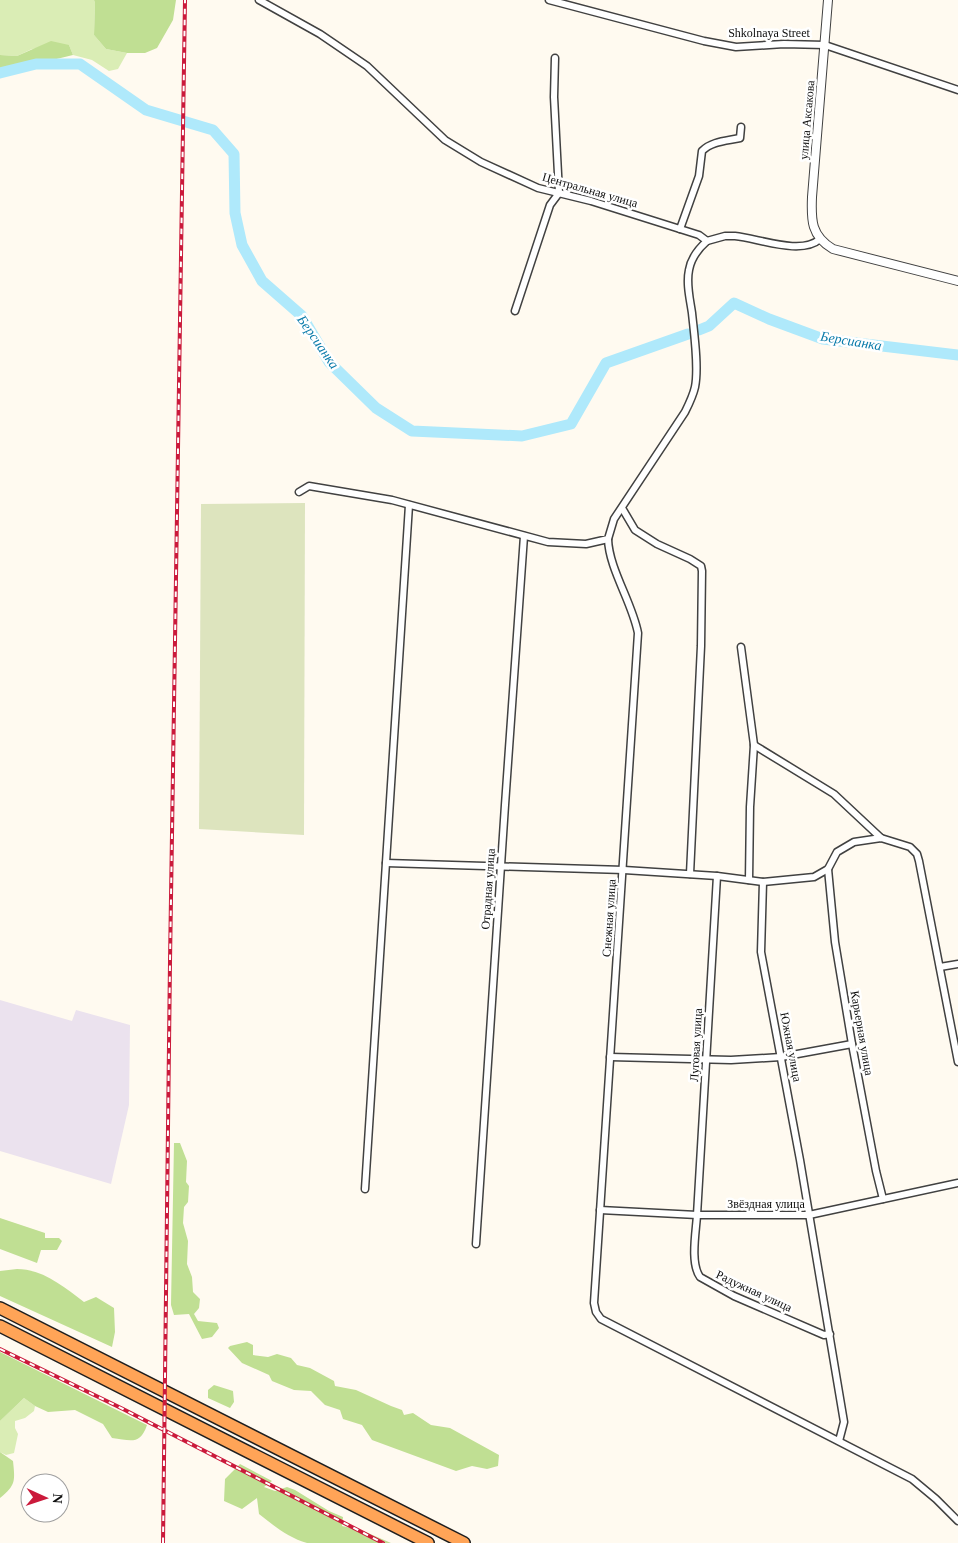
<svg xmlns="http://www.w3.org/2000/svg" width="958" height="1543" font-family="Georgia,serif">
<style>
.industrial{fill:#ebe2ee}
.green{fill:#daedb5}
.forest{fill:#c0df93}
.cemetery{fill:#dde4be}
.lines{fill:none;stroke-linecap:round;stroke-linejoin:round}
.river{stroke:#afe9fb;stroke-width:11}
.minor-casing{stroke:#414141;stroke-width:9}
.tertiary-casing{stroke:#414141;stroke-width:10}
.trunk-casing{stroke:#1f1f1f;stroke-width:14}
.minor{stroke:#fff;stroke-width:6}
.tertiary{stroke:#fff;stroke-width:8}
.trunk{stroke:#ffa457;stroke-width:11}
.rail-casing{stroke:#cb1a3b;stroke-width:4}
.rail{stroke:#fff;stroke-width:2;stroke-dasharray:5.5;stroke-linecap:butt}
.labels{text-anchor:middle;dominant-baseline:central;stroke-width:5;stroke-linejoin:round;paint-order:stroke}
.street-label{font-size:12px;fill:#0e0e0e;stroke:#fff}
.water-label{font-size:14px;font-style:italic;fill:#0c7cab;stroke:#fff}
</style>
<rect width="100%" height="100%" fill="#fffaf0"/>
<polygon class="industrial" points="0,1000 72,1021 76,1010 130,1025 129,1105 111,1184 0,1151"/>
<g class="green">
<polygon points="0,0 94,0 95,3 94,35 106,49 127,53 118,69 109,71 92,60 73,55 69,45 32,49 17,56 0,55"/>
<polygon points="24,1398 35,1406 34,1411 25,1418 15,1421 15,1428 18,1434 14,1453 6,1455 0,1452 0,1421"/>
</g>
<g class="forest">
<polygon points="94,0 176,0 173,20 157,48 145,53 127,53 106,49 94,35 95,3"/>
<polygon points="51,41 69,45 73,55 36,64 0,77 0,55 17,56"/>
<polygon points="174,1143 180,1143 187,1161 186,1182 189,1186 188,1202 184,1207 183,1223 188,1241 187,1264 192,1277 193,1292 200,1299 199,1308 194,1314 198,1321 217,1323 219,1328 212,1337 202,1339 189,1314 174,1315 171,1305"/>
<polygon points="0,1218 45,1233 45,1238 59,1238 62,1241 57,1250 41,1250 37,1263 0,1249"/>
<path d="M17,1269C43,1269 64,1287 84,1302L96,1297L114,1308L115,1332L112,1347L0,1296V1271Z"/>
<polygon points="247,1342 253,1345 253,1355 268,1357 277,1354 291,1358 297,1365 310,1368 334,1381 335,1386 356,1390 391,1406 402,1410 404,1415 413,1413 431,1425 450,1428 499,1455 498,1466 487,1469 472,1466 456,1471 372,1440 362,1425 343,1419 340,1410 325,1405 311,1391 294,1390 272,1381 269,1375 242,1363 228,1348 230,1346"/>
<path d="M0,1352L147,1425C140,1446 130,1440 112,1438L103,1424L75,1410L48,1412L35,1406L24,1398L0,1421Z"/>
<polygon points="214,1385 233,1391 234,1402 230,1408 208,1398 208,1390"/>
<path d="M0,1452L13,1461C15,1481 16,1485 0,1498Z"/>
<path d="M240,1464L272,1481L264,1487L275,1491L287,1487L295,1490L329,1511L343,1517L342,1526L361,1530L391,1543H307C289,1538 274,1526 259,1514L257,1498L242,1509L224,1501L225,1479Z"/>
</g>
<polygon class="cemetery" points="305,503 304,835 199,829 201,504"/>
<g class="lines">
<g class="river">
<polyline points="0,73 36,64 80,64 146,110 213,130 234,154 235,213 242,245 262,281 302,316 329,362 376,408 412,431 522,436 571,424 606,363 688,334"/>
<polyline points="699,330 709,326 734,303 769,319 823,339 958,355"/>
</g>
<defs>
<g id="minor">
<path d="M259,0L320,34L367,66L445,140L481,162L538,188L591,201L699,235L707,241L725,236H735C758,238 801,256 820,239"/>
<polyline points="549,0 704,41 736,47 784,44 825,45 958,90"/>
<path d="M680,229L699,176L702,151C712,141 727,141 740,138L741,127"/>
<polyline points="515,311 550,205 559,193 554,97 555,58"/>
<path d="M299,492L309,486L392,500L548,542L586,544L608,539L614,519L685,412C689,404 693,396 695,387C699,367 694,333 692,313C690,299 686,284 689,270C691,258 698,249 707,241"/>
<polyline points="622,508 635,530 657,544 690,559 701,566 702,571 701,646 690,874"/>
<path d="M608,539C609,569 632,602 638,633L594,1303L596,1312L601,1319L912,1479L936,1499L958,1521"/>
<polyline points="741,647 754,745 750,807 749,880"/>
<polyline points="754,745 834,794 881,838"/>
<polyline points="386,863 624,870 717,876 763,882 814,877 828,869 837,852 854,842 881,838 910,847 917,854 919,861 958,1062"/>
<polyline points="828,869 835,942 852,1044 876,1171 883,1199"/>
<path d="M717,876L697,1215C696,1232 690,1263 700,1277L734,1296L824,1335L830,1334"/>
<polyline points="763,882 761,952 800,1160 844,1422 839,1441"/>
<polyline points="940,967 958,964"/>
<polyline points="610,1057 731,1060 781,1057 852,1044"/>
<polyline points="365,1189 409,505"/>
<polyline points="600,1210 697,1215 809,1215 958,1183"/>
<polyline points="476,1244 505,805 524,536"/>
</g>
<path id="tertiary" d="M828,0L812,197C811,220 811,236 833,249L958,281"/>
<g id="trunk">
<polyline points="0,1308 464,1543"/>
<polyline points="0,1326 428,1543"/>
</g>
</defs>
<use href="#minor" class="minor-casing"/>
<use href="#tertiary" class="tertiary-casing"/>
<use href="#trunk" class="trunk-casing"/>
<use href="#minor" class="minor"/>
<use href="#tertiary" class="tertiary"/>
<use href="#trunk" class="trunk"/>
<defs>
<g id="rail">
<polyline points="0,1349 123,1409 383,1543"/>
<polyline points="163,1543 170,962 185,0"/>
</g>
</defs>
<use href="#rail" class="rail-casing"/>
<use href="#rail" class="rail"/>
</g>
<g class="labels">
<g class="street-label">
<text x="769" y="33">Shkolnaya Street</text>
<text transform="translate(807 120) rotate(-85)">улица Аксакова</text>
<text transform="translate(590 190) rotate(16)">Центральная улица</text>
<text transform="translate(488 889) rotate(-86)">Отрадная улица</text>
<text transform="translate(609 918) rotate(-86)">Снежная улица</text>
<text transform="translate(862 1033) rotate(80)">Карьерная улица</text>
<text transform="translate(696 1045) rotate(-87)">Луговая улица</text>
<text transform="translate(791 1047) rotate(79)">Южная улица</text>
<text x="766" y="1204">Звёздная улица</text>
<text transform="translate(754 1291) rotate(25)">Радужная улица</text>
</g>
<g class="water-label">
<text transform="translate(851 341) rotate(9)">Берсианка</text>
<text transform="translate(318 342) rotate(55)">Берсианка</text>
</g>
</g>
<g transform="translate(45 1498) rotate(93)"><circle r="24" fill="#ffffff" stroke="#9f9f9f"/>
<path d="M0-4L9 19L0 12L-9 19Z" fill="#cb1a3b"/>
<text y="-8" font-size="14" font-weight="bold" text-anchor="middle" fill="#0e0e0e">N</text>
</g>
</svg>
